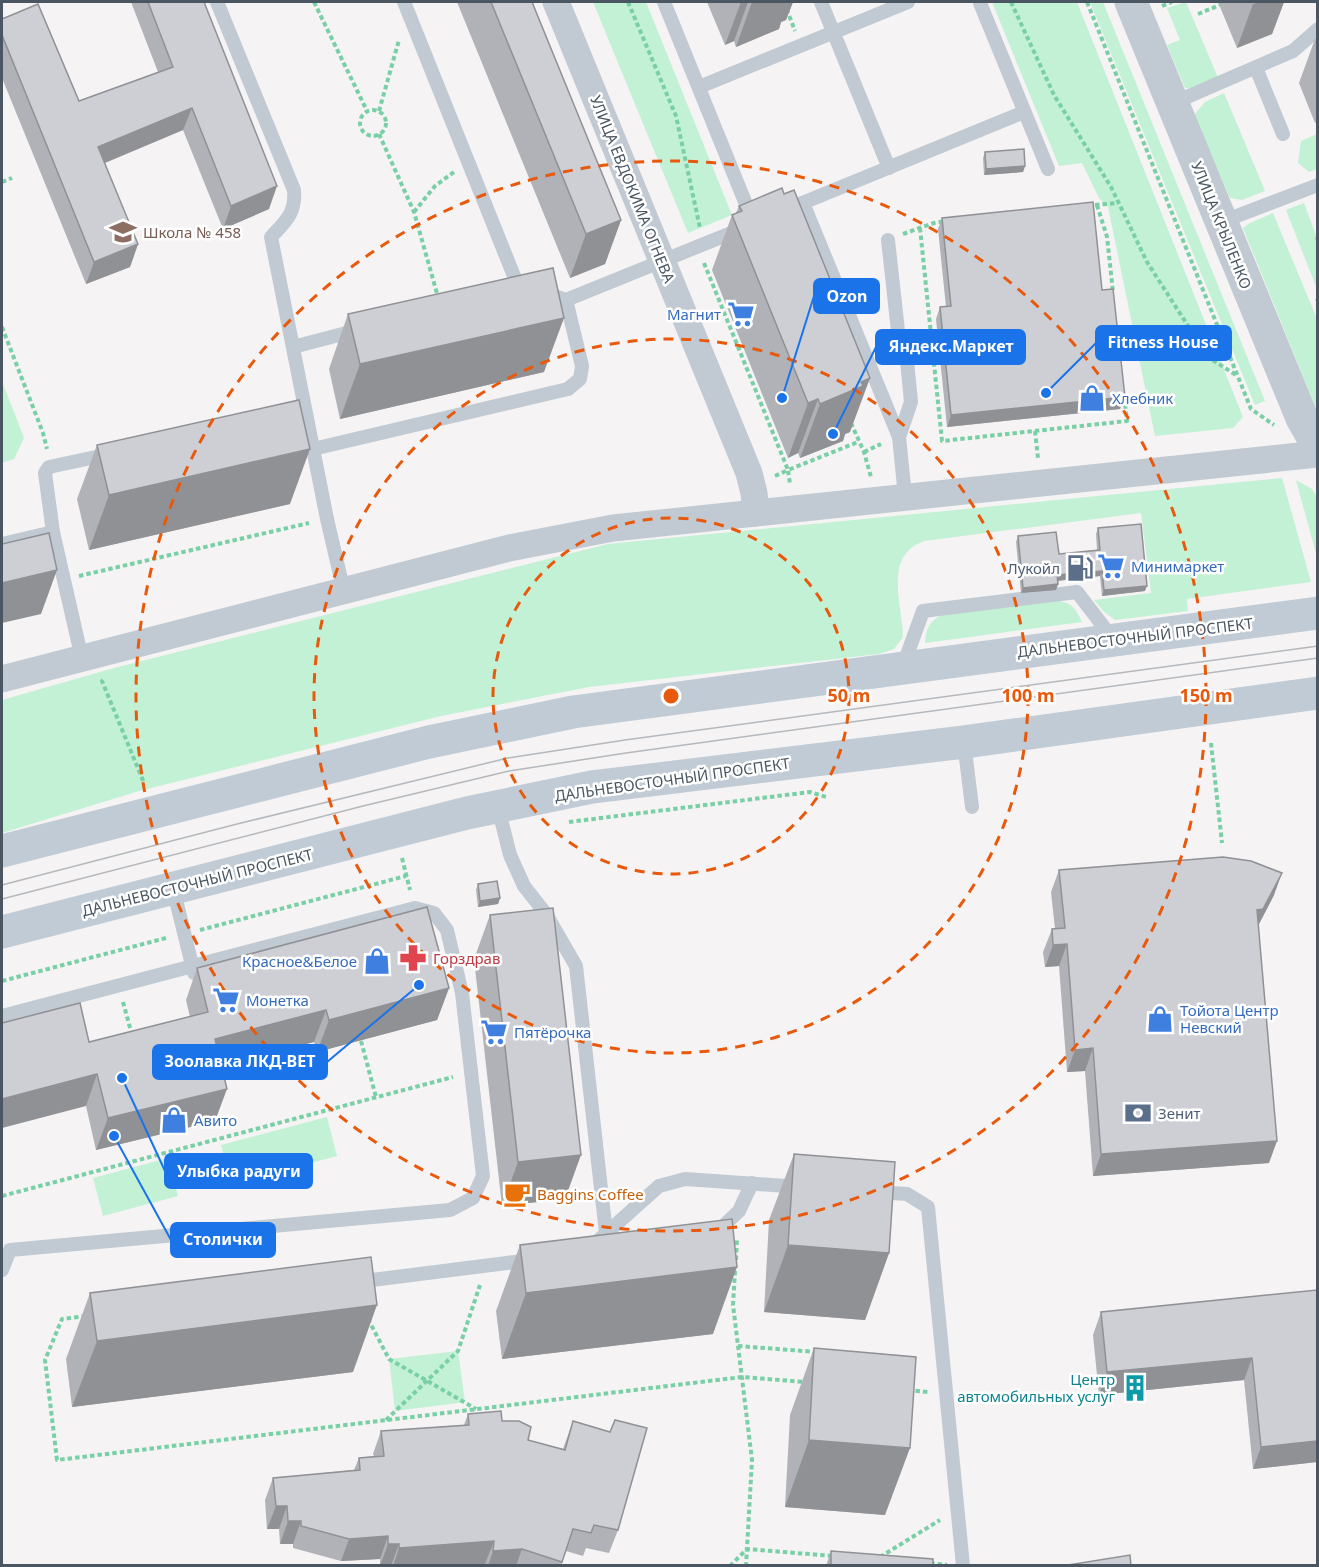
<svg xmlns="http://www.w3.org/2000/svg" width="1319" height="1567" font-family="'Noto Sans',sans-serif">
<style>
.green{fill:#c3f1d5}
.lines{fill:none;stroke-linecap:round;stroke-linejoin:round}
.path{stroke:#7ad0a6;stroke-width:4;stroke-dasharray:4.5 3;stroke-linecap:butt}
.service{stroke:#c1cad2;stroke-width:14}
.minor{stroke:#c1cad2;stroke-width:27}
.tertiary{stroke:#c1cad2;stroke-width:33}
.secondary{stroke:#c1cbd6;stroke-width:33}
.tram{stroke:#b5b8bd;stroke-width:1.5}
.wall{fill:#b0b2b7}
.shaded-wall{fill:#909195}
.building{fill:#cdcfd5;stroke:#909195;stroke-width:1.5}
.ring{fill:none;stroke:#e8590c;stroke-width:3;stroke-dasharray:10 8}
.labels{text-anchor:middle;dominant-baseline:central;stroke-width:5;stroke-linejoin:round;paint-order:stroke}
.street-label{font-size:15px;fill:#4a5661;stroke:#fff}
.education-label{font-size:15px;fill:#785e54;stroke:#fff;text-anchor:start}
.shop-label{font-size:15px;fill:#366cbe;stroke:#fff;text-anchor:start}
.service-label{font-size:15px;fill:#4e5e75;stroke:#fff;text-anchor:end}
.health-label{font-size:15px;fill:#be3a42;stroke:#fff;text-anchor:start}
.food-label{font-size:15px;fill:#c56008;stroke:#fff;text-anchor:start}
.culture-label{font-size:15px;fill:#0d838f;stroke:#fff;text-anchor:end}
.centre{fill:#e8590c;stroke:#fff;stroke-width:3}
.ring-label{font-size:18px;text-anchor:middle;font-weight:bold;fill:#e8590c;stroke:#fff;stroke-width:5;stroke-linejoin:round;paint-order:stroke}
.leader{fill:none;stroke:#1a73e8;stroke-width:2}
.callout-dot{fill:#1a73e8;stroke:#fff;stroke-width:2}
.callout{fill:#1a73e8;stroke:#1a73e8;stroke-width:2}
.callout-label{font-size:16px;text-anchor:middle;font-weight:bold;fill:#fff}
</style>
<rect width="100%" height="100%" fill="#f5f3f3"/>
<g class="green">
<polygon points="593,2 646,2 732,215 688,233"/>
<polygon points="992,2 1077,2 1243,417 1233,428 1155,436 1108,207 1099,198 1082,163 1059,166"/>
<polygon points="1090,2 1103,2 1265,401 1255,405"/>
<polygon points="1186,2 1219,80 1200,88 1185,88 1167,45 1180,40 1167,8"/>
<polygon points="1224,93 1265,191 1242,200 1230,198 1194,115 1205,102"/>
<polygon points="1317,134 1317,169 1309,172 1298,163 1301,141"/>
<polygon points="1304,203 1317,238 1317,289 1286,210"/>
<polygon points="1273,213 1317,319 1318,405 1315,406 1243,228 1250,223"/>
<polygon points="2,381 24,438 14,459 2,463"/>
<path d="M1282,478L1311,582L1187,599L1188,611L1115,620L1103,611L1094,600L1151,593L1141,513L924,541C920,543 914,545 911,548C887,568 903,610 903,637L894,649L879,654L589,687L441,716L139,791L2,833V700L114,668L608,544Z"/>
<polygon points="1296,480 1312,489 1317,497 1317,554 1315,550"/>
<path d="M1052,600C1070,602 1074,605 1082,622L925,643C926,628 929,622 942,615Z"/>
<polygon points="327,1117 337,1156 231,1184 221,1145"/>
<polygon points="168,1158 178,1196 103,1216 93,1178"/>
<polygon points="458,1351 465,1402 395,1411 389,1359"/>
</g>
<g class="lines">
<g class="path">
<polyline points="314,2 367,111"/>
<polyline points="628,2 676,116 700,228"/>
<polyline points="784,2 795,31"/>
<polyline points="1011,2 1054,95 1111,187 1147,262 1208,357 1236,375"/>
<polyline points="1087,2 1251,409 1274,425"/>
<polyline points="1162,6 1172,2"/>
<polyline points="1198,14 1220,5"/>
<circle cx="373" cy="123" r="13"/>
<polyline points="379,111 399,40"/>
<polyline points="379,134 414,212 438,297"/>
<polyline points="2,182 12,178"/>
<polyline points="1095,205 1118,203"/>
<polyline points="1097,205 1107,237 1113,292"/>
<polyline points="414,212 435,186 454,172"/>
<polyline points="920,228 942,441 1127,421 1124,395"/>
<polyline points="903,234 934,223 945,221"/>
<polyline points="1317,237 1318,241"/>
<polyline points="704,263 788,470 858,442"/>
<polyline points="1316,301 1318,300"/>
<polyline points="2,327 43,433 47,449"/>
<polyline points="851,423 864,452 871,477"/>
<polyline points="1035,431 1038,458"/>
<polyline points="864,452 881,444"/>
<polyline points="775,476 788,470 790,484"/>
<polyline points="79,576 309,523"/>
<polyline points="103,680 102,681 144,783"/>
<polyline points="1211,743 1222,843"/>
<polyline points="569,822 810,792 826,797"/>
<polyline points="402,858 410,890"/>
<polyline points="200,930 406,876"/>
<polyline points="2,981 166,938"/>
<polyline points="123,1002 132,1035"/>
<polyline points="361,1041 376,1097"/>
<polyline points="2,1196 453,1077"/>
<polyline points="736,1260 737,1238"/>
<polyline points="735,1271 733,1305 752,1460 746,1566"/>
<polyline points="86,1316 62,1319 45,1360 57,1460 742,1377 805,1382"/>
<polyline points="368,1319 389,1359 476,1409"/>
<polyline points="738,1346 817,1352"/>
<polyline points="908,1390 928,1392"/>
<polyline points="386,1420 458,1351 480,1285"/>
<polyline points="880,1557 940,1520"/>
<polyline points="930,1563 947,1565"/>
<polyline points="730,1566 747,1549 833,1556"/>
</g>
<g class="service">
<path d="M217,2L294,190C296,213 286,221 271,237L327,519L344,592"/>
<polyline points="404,2 516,281"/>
<polyline points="664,2 752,219"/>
<polyline points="821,2 889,168"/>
<polyline points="980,3 1048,169"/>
<polyline points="1256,68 1283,134"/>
<polyline points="699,87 908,2"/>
<polyline points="1173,103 1293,51 1318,29"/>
<polyline points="803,203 899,437 905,496"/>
<polyline points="783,211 1024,112"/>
<polyline points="1221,222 1318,185"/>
<polyline points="888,240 899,340 907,361 911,402 899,437"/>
<polyline points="544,292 566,300 741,229"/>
<polyline points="293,347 358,330"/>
<polyline points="313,449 568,389 580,379 582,366 566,300"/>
<polyline points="2,544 53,532"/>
<polyline points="82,659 53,532 45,473 49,467 110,454"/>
<polyline points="903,666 923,611 1077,592 1113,639"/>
<polyline points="964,742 972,807"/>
<polyline points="498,807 510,855 524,886 546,914 576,966 606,1233"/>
<polyline points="173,888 194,973"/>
<polyline points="2,1016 415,908 434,913 447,930 462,993 483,1176 473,1198 450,1210 10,1250 2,1270"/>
<polyline points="876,1192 907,1194 928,1207 963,1566"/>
<polyline points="719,1230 739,1211 752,1183"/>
<polyline points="592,1246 659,1186 685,1179 800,1187"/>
<polyline points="356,1282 531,1260"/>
</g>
<g class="minor">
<polyline points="556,2 749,473 754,493 756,513"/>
<polyline points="2,679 509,548 613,528 1318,454"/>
</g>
<polyline class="tertiary" points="1131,2 1302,418 1318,446"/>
<g class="secondary">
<polyline points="2,851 429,742 573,712 1318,613"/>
<polyline points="2,932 467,813 592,787 964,742 1318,693"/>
</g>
<g class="tram">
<polyline points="2,885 237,824 508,758 625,740 1318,646"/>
<polyline points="2,899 363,806 509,771 626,753 1318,658"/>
</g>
</g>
<g class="wall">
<polygon points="131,2 204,2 269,209 223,229 183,130 105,163 138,244 130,267 86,284 2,78 2,19 79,101 158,72"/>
<polygon points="457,2 532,2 621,220 605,264 570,278"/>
<polygon points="707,2 793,2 786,20 781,22 779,29 736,47 734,41 725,45"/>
<polygon points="1218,2 1284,2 1272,34 1237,48"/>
<polygon points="1317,38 1317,122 1315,123 1299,83 1315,39"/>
<polygon points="985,152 1025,166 1023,172 984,175 983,158"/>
<polygon points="739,206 850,432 845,434 843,441 800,458 798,453 788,458 712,270 732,215 736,213"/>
<polygon points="942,218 1102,290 1120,409 947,427 936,319 940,307 946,307 938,229"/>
<polygon points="348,314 544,372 340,419 329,369"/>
<polygon points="97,445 290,504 89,550 77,499"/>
<polygon points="1098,528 1145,591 1102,596 1100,576 1058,581 1058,584 1056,590 1021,593 1016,542 1018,536 1059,554 1097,550 1096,534"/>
<polygon points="1059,870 1274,895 1258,925 1269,1163 1093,1176 1085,1071 1067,1072 1059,966 1045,967 1043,952 1052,929 1055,929 1051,892"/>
<polygon points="478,884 500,898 498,904 478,907 476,890"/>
<polygon points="490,915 565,1199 502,1206 474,959"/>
<polygon points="197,968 449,988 437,1020 317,1052 314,1042 221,1066 215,1121 96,1150 86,1106 89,1042 190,1017 186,1000"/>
<polygon points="794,1154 889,1253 865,1320 764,1312 769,1220"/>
<polygon points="520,1245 713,1334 502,1359 496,1311"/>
<polygon points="1317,1290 1317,1462 1253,1469 1244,1380 1099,1395 1093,1335 1101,1312"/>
<polygon points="90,1293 353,1372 72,1407 66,1359"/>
<polygon points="814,1348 885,1515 785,1507 790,1415"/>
<polygon points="468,1414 502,1421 528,1440 563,1449 573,1421 618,1530 609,1553 586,1548 583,1556 566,1551 561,1566 485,1566 485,1564 461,1566 380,1566 380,1559 341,1561 293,1548 293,1544 280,1544 279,1529 267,1529 265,1500 273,1478 354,1470 359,1458 374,1456 373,1454 381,1431 464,1425"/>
<polygon points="831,1551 933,1566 826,1566"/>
</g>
<g class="shaded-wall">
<polygon points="741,2 748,2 734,41 725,45"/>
<polygon points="752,2 793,2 786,20 781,22 779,29 736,47"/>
<polygon points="1260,2 1284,2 1272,34 1237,48 1253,4"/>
<polygon points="192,108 183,130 90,169 98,147"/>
<polygon points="1025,166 1023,172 984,175 986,169"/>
<polygon points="277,186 269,209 223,229 231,206"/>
<polygon points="621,220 605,264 570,278 586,234"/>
<polygon points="138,244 130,267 86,284 94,262"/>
<polygon points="564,318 544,372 340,419 360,364"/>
<polygon points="870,378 850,432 845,434 843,441 800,458 820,404 861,382"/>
<polygon points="1125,397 1120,409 947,427 951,415"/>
<polygon points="818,399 798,453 788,458 808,403"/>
<polygon points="310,449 290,504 89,550 109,495"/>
<polygon points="57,570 41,614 2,623 2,583"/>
<polygon points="1102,571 1100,576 1055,581 1057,575"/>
<polygon points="1058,584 1056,590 1021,593 1023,588"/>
<polygon points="1147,586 1145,591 1102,596 1104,590"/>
<polygon points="1282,873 1274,895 1255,932 1257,910"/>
<polygon points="500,898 498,904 478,907 480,901"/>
<polygon points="1067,944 1059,966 1045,967 1053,945"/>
<polygon points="449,988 437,1020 317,1052 329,1020"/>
<polygon points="326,1010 314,1042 203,1071 215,1039"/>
<polygon points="1093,1048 1085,1071 1067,1072 1075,1050"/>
<polygon points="97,1074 86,1106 2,1128 2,1099"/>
<polygon points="227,1089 215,1121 96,1150 108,1118"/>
<polygon points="1277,1141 1269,1163 1093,1176 1101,1154"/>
<polygon points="581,1155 565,1199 502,1206 518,1162"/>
<polygon points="788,1245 889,1253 865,1320 764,1312"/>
<polygon points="737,1267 713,1334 502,1359 526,1293"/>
<polygon points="377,1305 353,1372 72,1407 97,1341"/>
<polygon points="1252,1358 1244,1380 1099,1395 1107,1372"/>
<polygon points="809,1440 910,1448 885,1515 785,1507"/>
<polygon points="1317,1441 1317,1462 1253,1469 1261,1447"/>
<polygon points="276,1506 287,1506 279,1529 267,1529"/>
<polygon points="288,1521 301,1521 293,1544 280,1544"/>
<polygon points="388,1536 380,1559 341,1561 349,1539"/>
<polygon points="494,1541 485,1564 461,1566 393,1566 399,1548"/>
<polygon points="388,1544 399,1544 391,1566 380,1566"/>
<polygon points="522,1549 516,1566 488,1566 493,1551"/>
</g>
<g class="building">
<polygon points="148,2 204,2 277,186 231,206 192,108 98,147 138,244 94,262 2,35 2,19 38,4 79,101 173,67"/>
<polygon points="491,2 532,2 621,220 586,234"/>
<polygon points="1024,149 1025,166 986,169 985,152"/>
<polygon points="782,188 784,194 794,190 870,378 861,382 863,386 820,404 818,399 808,403 732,215 742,211 739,206"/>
<polygon points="1093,202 1102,290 1113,289 1125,397 951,415 940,307 951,306 942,218"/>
<polygon points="553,268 564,318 360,364 348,314"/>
<polygon points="299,400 310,449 109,495 97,445"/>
<polygon points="1141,524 1147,586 1104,590 1102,571 1057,575 1058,584 1023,588 1018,536 1056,532 1059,554 1100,550 1098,528"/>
<polygon points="49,533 57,570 2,583 2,544"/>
<polygon points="1223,857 1251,861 1282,873 1263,909 1257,910 1277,1141 1101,1154 1093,1048 1075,1050 1067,944 1053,945 1052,929 1065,928 1059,870"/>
<polygon points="497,881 500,898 480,901 478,884"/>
<polygon points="427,907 449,988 329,1020 326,1010 215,1039 227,1089 108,1118 97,1074 2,1099 2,1023 80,1003 89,1042 208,1012 197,968"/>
<polygon points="553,908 581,1155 518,1162 490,915"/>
<polygon points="794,1154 895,1162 889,1253 788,1245"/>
<polygon points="732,1219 737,1267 526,1293 520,1245"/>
<polygon points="371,1257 377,1305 97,1341 90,1293"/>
<polygon points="1317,1290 1317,1441 1261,1447 1252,1358 1107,1372 1101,1312"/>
<polygon points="814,1348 916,1357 910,1448 809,1440"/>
<polygon points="501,1411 502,1421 519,1421 531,1427 528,1440 565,1450 573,1421 610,1432 615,1420 647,1428 618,1530 594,1525 591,1533 573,1529 562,1562 522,1549 493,1551 494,1541 399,1548 399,1544 388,1544 388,1536 349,1539 301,1526 301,1521 288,1521 287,1506 276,1506 273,1478 360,1470 359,1458 384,1456 381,1431 469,1425 468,1414"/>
<polygon points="831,1551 933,1559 933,1566 831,1566"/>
<polygon points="1130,1555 1131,1566 1062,1566"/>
</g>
<g class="ring">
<circle cx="671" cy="696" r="178"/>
<circle cx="671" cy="696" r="357"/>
<circle cx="671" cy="696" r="535"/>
</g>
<defs>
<symbol id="school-bare" viewBox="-9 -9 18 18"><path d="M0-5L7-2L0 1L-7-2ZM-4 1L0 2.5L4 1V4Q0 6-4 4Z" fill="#8d6e63" stroke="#fff" stroke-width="2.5" paint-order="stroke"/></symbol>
<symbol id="supermarket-bare" viewBox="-9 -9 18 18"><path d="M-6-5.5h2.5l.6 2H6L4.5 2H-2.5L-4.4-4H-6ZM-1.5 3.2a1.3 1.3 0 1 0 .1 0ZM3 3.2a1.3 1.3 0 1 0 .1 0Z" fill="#3f7fe0" stroke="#fff" stroke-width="2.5" paint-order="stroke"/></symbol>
<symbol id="shop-bare" viewBox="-9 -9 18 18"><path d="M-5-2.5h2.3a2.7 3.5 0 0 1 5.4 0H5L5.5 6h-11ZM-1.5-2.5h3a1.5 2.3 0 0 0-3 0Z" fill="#3f7fe0" stroke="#fff" stroke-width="2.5" paint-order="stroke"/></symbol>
<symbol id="fuel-bare" viewBox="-9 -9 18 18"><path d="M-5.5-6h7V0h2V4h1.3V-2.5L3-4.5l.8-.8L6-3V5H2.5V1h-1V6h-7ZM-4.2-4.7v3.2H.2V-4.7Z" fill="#5c6f8a" stroke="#fff" stroke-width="2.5" paint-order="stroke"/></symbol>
<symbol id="pharmacy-bare" viewBox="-9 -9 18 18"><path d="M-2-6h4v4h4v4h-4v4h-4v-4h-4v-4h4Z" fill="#e0444e" stroke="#fff" stroke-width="2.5" paint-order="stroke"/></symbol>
<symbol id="bank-bare" viewBox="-9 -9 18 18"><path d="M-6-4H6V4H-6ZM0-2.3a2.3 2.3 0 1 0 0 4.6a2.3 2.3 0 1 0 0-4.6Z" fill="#5c6f8a" stroke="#fff" stroke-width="2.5" paint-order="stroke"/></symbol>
<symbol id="cafe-bare" viewBox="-9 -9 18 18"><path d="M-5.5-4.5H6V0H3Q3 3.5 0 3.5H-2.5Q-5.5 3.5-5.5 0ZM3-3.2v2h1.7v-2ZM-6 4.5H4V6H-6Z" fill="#e8710a" stroke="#fff" stroke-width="2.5" paint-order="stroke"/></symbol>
<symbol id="building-bare" viewBox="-9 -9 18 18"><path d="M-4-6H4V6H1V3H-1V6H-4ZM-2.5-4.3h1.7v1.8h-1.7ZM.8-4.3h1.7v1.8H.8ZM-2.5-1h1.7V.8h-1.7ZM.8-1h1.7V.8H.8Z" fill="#0f9aa8" stroke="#fff" stroke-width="2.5" paint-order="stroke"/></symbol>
</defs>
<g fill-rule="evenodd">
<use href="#school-bare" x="104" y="213" width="38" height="38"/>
<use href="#supermarket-bare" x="722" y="295" width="38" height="38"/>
<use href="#shop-bare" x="1073" y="379" width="38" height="38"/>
<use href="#supermarket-bare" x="1092" y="547" width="38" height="38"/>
<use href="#fuel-bare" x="1061" y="549" width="38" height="38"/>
<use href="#pharmacy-bare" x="394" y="939" width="38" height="38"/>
<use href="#shop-bare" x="358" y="942" width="38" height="38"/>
<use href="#supermarket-bare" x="207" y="981" width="38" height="38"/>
<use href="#shop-bare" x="1141" y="1000" width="38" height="38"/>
<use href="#supermarket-bare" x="475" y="1013" width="38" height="38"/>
<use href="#bank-bare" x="1119" y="1094" width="38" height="38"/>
<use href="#shop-bare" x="155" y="1101" width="38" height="38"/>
<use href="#cafe-bare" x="498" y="1175" width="38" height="38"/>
<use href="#building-bare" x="1116" y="1369" width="38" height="38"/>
</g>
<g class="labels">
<g class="street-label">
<text transform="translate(633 189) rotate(68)">УЛИЦА ЕВДОКИМА ОГНЕВА</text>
<text transform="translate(1222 225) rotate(68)">УЛИЦА КРЫЛЕНКО</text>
<text transform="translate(1135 637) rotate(-7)">ДАЛЬНЕВОСТОЧНЫЙ ПРОСПЕКТ</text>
<text transform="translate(672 779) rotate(-8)">ДАЛЬНЕВОСТОЧНЫЙ ПРОСПЕКТ</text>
<text transform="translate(197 882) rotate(-14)">ДАЛЬНЕВОСТОЧНЫЙ ПРОСПЕКТ</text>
</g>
<g class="education-label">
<text x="143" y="232">Школа № 458</text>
</g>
<g class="shop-label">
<text x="721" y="314" text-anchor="end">Магнит</text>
<text x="1112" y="398">Хлебник</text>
<text x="1131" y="566">Минимаркет</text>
<text x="357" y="961" text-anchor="end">Красное&amp;Белое</text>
<text x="246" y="1000">Монетка</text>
<text x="1180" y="1010">Тойота Центр<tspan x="1180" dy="17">Невский</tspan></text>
<text x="514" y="1032">Пятёрочка</text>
<text x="194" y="1120">Авито</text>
</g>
<g class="service-label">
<text x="1060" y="568">Лукойл</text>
<text x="1158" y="1113" text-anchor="start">Зенит</text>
</g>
<g class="health-label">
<text x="433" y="958">Горздрав</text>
</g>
<g class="food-label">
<text x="537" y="1194">Baggins Coffee</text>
</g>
<g class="culture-label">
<text x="1115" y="1379">Центр<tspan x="1115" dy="17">автомобильных услуг</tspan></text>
</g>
</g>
<circle cx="671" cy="696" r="9" class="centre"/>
<g class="ring-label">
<text x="849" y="702">50 m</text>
<text x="1028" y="702">100 m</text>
<text x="1206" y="702">150 m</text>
</g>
<path class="leader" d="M782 398L814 296M1046 393L1096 343M833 434L876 347M419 985L327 1062M122 1078L165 1171M114 1136L171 1240"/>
<g class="callout-dot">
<circle cx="782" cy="398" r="6"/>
<circle cx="1046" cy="393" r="6"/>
<circle cx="833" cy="434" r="6"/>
<circle cx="419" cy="985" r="6"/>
<circle cx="122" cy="1078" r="6"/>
<circle cx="114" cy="1136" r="6"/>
</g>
<g class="callout">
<rect x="814" y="279" width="65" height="34" rx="6"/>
<rect x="1096" y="326" width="135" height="34" rx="6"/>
<rect x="876" y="330" width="149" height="34" rx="6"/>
<rect x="153" y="1045" width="174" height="34" rx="6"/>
<rect x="165" y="1154" width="147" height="34" rx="6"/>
<rect x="171" y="1223" width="104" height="34" rx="6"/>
</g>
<g class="callout-label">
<text x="847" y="302">Ozon</text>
<text x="1163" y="348">Fitness House</text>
<text x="951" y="352">Яндекс.Маркет</text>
<text x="240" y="1067">Зоолавка ЛКД-ВЕТ</text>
<text x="239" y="1177">Улыбка радуги</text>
<text x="223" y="1245">Столички</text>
</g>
<rect width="1319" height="1567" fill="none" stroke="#4a5661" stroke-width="6"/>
</svg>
